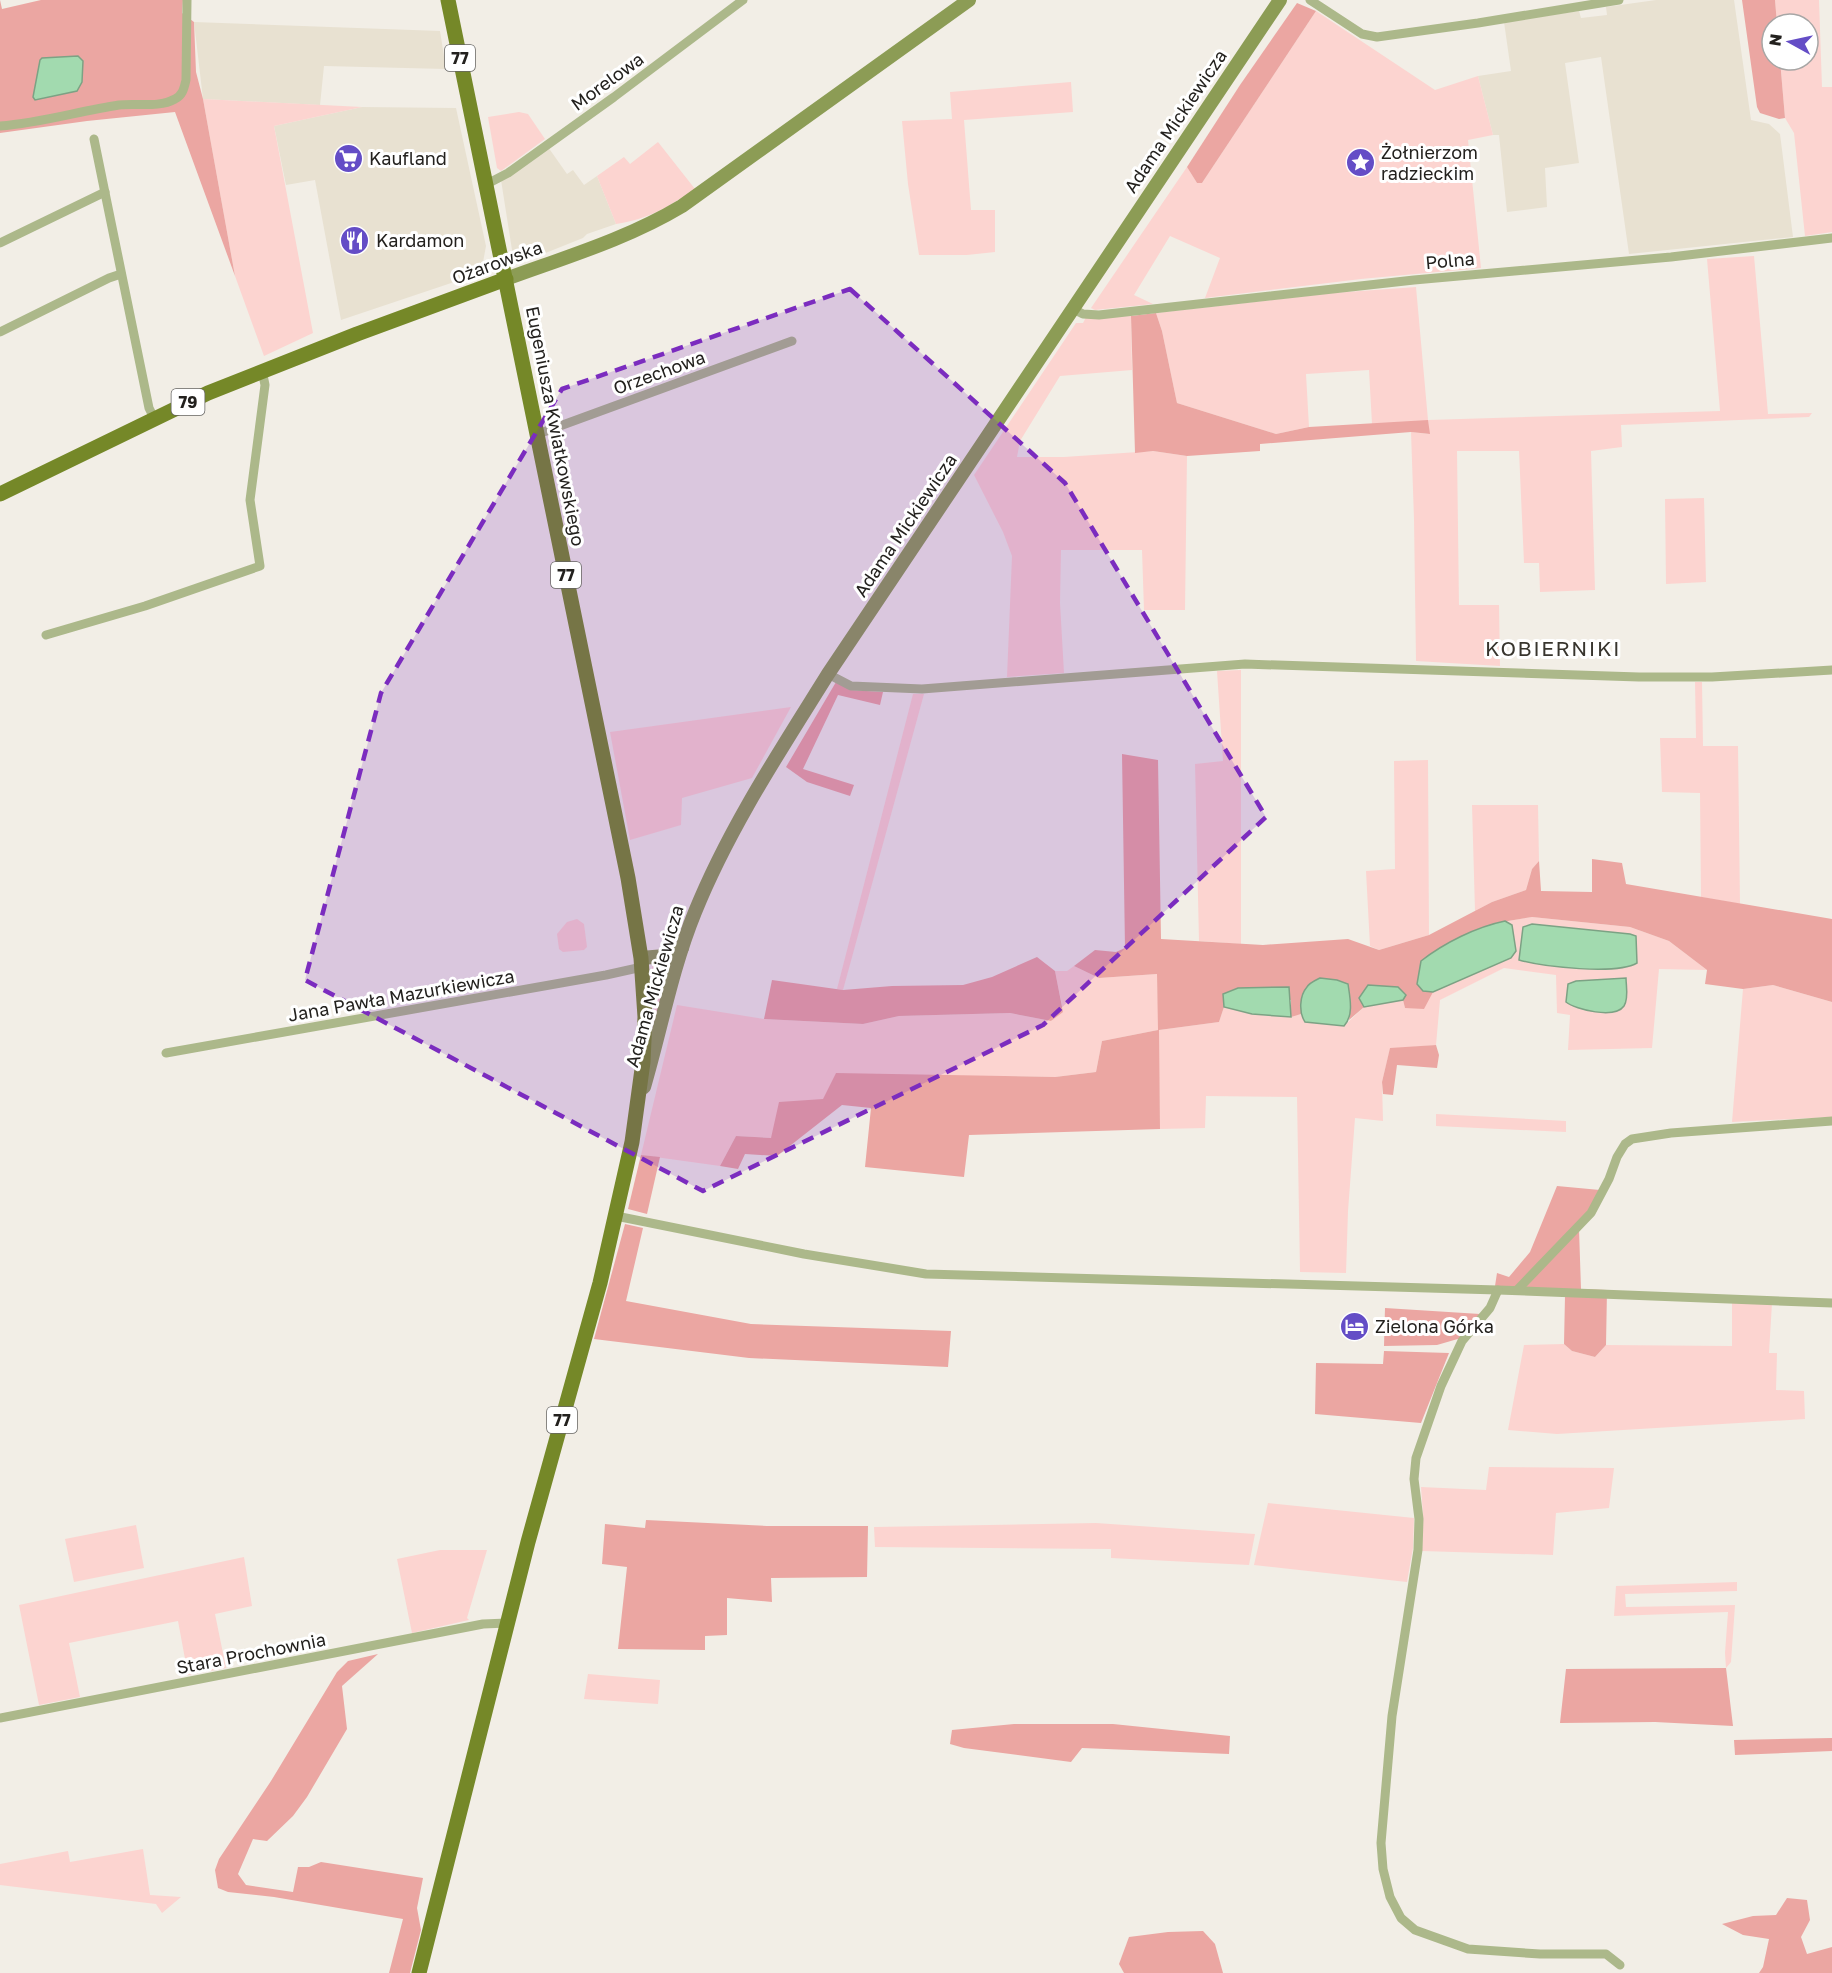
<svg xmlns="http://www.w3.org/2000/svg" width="1832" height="1973" font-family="'Golos Text',sans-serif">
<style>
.built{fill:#e8e1d1}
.green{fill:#fcd4d0}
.forest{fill:#eba6a2}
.water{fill:#a2daaf;stroke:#7ca284;stroke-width:1.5}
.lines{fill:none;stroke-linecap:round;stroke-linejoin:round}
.street{stroke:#acb88a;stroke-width:9}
.secondary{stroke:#8c9c55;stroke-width:14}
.primary{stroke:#758828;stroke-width:15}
.marked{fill:#7b2cbf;fill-opacity:0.2;stroke:#7b2cbf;stroke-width:4.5;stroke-dasharray:12 8;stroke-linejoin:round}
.labels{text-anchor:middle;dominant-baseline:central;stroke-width:6;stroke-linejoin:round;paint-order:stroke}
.shield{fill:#fff;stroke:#656462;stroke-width:1.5}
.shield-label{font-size:16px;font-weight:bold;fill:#23211e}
.street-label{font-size:18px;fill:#23211e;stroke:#fff}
.poi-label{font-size:18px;fill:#23211e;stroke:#fff;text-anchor:start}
.quarter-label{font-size:21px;letter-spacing:1.5px;fill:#38352e;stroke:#fff}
</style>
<rect width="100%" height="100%" fill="#f2eee6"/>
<g class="built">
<polygon points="1656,0 1734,0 1751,120 1769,124 1780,134 1793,237 1629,254 1601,57 1565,63 1579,163 1545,168 1547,207 1507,212 1499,135 1493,135 1478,76 1511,71 1504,22 1579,11 1581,18 1607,15 1606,7"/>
<polygon points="194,22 440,31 446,69 324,66 320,105 203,99"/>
<polygon points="362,107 456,108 486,246 481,273 341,320 315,180 286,185 274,126"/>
<polygon points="548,147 567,174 573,170 584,185 597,176 616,224 587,234 583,238 528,260 521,259 514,256 512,250 501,180"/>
</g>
<g class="green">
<polygon points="1775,0 1819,0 1822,87 1832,87 1832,232 1805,236 1794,133 1785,118 1780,60 1808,60 1808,24 1777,24"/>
<polygon points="1316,11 1435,90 1478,76 1493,135 1468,140 1481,268 1361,279 1205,298 1220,258 1170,236 1134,295 1153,304 1095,310 1091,308 1187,167 1197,183 1202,183"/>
<polygon points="1071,82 1073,112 964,120 971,210 995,210 995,252 967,255 919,255 908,184 902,121 952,119 950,92"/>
<polygon points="203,99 362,107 274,126 313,333 264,356 235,276"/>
<polygon points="519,112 528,114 545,139 501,171 497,168 488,117"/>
<path d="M658,142L695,189C668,207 649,219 616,224L597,176L624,157L630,164Z"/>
<polygon points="1754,256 1768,414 1812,413 1809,417 1621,425 1622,447 1591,451 1595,590 1540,592 1539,563 1524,563 1519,451 1457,451 1459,605 1499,605 1500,666 1416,661 1414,519 1411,432 1429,434 1428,421 1372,424 1369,370 1306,374 1309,427 1276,434 1177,403 1162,331 1156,313 1333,293 1416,287 1428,420 1720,411 1707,259"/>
<polygon points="1131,316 1132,370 1060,376 1020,441 1017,457 1064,457 1153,451 1187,456 1185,610 1144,610 1142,550 1061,550 1060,603 1064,673 1007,677 1012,556 1003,532 974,475 1076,323 1083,323 1086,317"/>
<polygon points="1704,498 1706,582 1666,584 1665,499"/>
<polygon points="1241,670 1241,944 1199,941 1195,764 1223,761 1217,671"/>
<polygon points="1695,682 1702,682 1703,746 1738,746 1740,904 1701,897 1700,793 1662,792 1660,738 1696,738"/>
<polygon points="913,694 924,694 843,990 837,989"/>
<polygon points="791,707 752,778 682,798 681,825 630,840 610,732"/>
<polygon points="1428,760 1429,935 1379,950 1370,946 1366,871 1395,869 1394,761"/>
<polygon points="1472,805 1538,805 1539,861 1532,869 1526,890 1492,902 1475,911"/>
<path d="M1532,917L1630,927L1669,941L1707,970L1659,969L1652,1048L1568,1050L1570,1015L1557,1013L1556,975L1504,968L1440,1000L1436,1045L1390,1049L1382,1082L1383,1121L1355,1118L1348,1211L1346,1273L1300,1272L1297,1097L1206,1096L1205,1128L1160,1129L1158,1030L1102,1041L1096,1072L1055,1077L976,1076L823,1099L771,1138L736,1136L720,1166L641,1155L677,1005L764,1019L863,1024L899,1016L1010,1013L1051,1021L1063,1011L1055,971H1067L1074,966L1099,978L1157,974L1159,1030L1219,1022L1224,1007C1248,1013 1276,1020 1301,1014L1305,1022L1344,1026L1364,1007L1403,1000L1405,1008L1433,992L1423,991L1434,952C1469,930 1491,923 1532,917Z"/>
<polygon points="577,919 584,924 587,947 584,950 563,952 559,949 557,934 567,922"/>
<polygon points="652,966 661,968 671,966 655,1025"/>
<polygon points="1773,985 1832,1002 1832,1117 1732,1122 1743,989"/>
<polygon points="1436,1114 1566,1121 1566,1132 1436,1126"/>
<polygon points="1732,1303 1772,1303 1769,1353 1777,1353 1776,1390 1804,1391 1805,1419 1557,1434 1508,1430 1524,1345 1564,1344 1572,1351 1595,1357 1606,1345 1732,1346"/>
<polygon points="1489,1467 1614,1468 1609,1508 1556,1513 1553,1555 1422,1551 1423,1515 1421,1487 1486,1490"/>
<polygon points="1268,1503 1414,1518 1413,1548 1407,1582 1254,1565"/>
<polygon points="1096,1523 1255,1534 1249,1565 1111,1558 1111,1549 875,1547 874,1527"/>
<polygon points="136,1525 144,1568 74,1582 65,1539"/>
<polygon points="440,1550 487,1550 467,1618 469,1620 412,1633 397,1559"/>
<polygon points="244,1557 252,1606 215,1614 226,1668 188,1675 178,1621 69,1643 80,1697 39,1705 19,1605"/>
<polygon points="1737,1582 1737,1591 1625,1594 1626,1607 1735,1605 1731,1662 1726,1668 1725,1653 1728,1612 1614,1616 1616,1586"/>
<polygon points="588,1674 660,1680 658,1704 584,1699"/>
<polygon points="143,1849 150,1895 181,1897 162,1913 156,1904 0,1885 0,1864 68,1851 70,1862"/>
</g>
<g class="forest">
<polygon points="0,0 2,9 41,0 183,0 182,13 194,22 196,72 203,99 235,276 175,112 87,121 0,133"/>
<polygon points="1742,0 1775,0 1777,24 1772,24 1772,60 1780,60 1785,118 1779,119 1760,113 1757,107"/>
<polygon points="1297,3 1316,11 1202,183 1197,183 1187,167 1240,85"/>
<polygon points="1156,313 1162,331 1177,403 1276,434 1309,427 1428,420 1430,434 1411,432 1260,444 1260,451 1187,456 1153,451 1135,453 1131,316"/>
<polygon points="836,682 850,690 883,692 880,705 838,695 803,769 854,785 850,796 807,782 786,767"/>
<polygon points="1122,754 1158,760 1161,939 1263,945 1348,939 1379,950 1429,935 1492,902 1526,890 1532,869 1539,861 1541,891 1592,892 1592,859 1622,863 1626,884 1832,919 1832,1002 1773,985 1743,989 1705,984 1707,970 1669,941 1630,927 1532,917 1496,923 1434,952 1424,991 1433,992 1424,1009 1405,1008 1403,1000 1405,995 1359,998 1364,1007 1349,1020 1351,1002 1303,995 1301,1014 1291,1017 1291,1000 1223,994 1224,1007 1219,1022 1159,1030 1160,1129 969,1135 964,1177 865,1167 871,1108 842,1105 777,1156 745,1154 738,1169 720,1166 736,1136 771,1138 779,1102 823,1099 836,1073 1055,1077 1096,1072 1102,1041 1158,1030 1157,974 1099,978 1074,966 1095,950 1116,952 1125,948"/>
<polygon points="1037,957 1055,971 1063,1012 1051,1021 1010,1013 899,1016 863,1024 764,1019 772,980 843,990 892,986 963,985 992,977"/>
<polygon points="1436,1045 1439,1055 1437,1068 1397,1065 1393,1095 1383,1094 1382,1082 1390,1048"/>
<polygon points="641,1155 660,1157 647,1214 628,1209"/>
<polygon points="1557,1186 1600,1190 1588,1211 1515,1287 1495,1286 1497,1273 1509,1277 1530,1252"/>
<polygon points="625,1224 643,1228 626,1301 751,1324 951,1331 948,1367 749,1358 594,1339"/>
<polygon points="1579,1229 1581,1289 1607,1290 1606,1345 1595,1357 1572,1351 1564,1344 1565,1296 1525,1287"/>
<polygon points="1385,1308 1480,1314 1461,1338 1437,1345 1384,1346"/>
<polygon points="1384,1351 1449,1353 1421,1423 1315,1414 1316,1363 1383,1364"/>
<polygon points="646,1520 767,1526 868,1526 867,1577 771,1578 772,1602 727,1598 727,1635 705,1636 705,1650 618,1649 627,1567 602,1564 605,1524 645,1528"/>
<polygon points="378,1654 342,1686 347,1729 307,1797 293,1816 267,1841 253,1839 238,1874 246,1885 293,1892 298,1867 309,1867 321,1862 423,1878 417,1908 421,1930 410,1973 389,1973 403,1919 274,1897 228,1892 218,1888 215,1870 219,1859 271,1781 337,1672 348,1661"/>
<polygon points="1726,1668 1733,1726 1655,1722 1560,1723 1566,1669"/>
<polygon points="1014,1724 1113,1724 1230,1736 1229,1754 1082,1748 1071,1762 964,1748 950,1744 952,1730"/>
<polygon points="1832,1738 1832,1751 1735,1755 1734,1740"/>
<polygon points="1787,1898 1807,1900 1810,1920 1801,1937 1807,1954 1832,1947 1832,1973 1759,1973 1763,1967 1769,1939 1743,1935 1722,1924 1753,1916 1776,1915"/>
<polygon points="1203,1931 1215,1944 1223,1973 1124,1973 1119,1964 1129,1937 1168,1932"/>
</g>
<g class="water">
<polygon points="78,56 83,61 82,82 77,91 35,100 33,97 40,60 42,58"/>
<path d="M1505,921L1512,925L1516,951L1511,958L1433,992L1423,991L1417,984L1421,961C1444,943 1476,927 1505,921Z"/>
<path d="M1532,924L1630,934L1636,936L1637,963C1617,975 1543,967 1519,960L1523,927Z"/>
<path d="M1320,978L1337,980L1348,984C1350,998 1354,1015 1344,1026L1305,1022C1299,1013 1299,996 1307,987C1309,983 1316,980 1320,978Z"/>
<path d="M1626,978C1626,986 1629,998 1624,1006C1615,1019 1576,1010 1566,1002L1568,984L1576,981Z"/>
<polygon points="1368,985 1398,987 1406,995 1403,1000 1364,1007 1359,998"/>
<polygon points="1289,987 1291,1017 1252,1014 1224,1007 1223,994 1238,988"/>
</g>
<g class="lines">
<g class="street">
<polyline points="1310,0 1362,34 1377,37 1478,23 1619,0"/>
<path d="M0,126C41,123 79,111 119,105C137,103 159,108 175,99C183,95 184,88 186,80L187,0"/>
<polyline points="94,139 149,408 154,418"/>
<polyline points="487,184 508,173 614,97 743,0"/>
<polyline points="0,243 105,192"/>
<polyline points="1073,309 1083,314 1099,315 1414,280 1671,257 1832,238"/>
<polyline points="0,332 109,278 121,274"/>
<polyline points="538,434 792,341"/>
<polyline points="46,635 145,606 260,566 250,500 265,385 262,370"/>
<polyline points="828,674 851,686 922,689 1245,664 1639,677 1712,677 1832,670"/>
<polyline points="166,1053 606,975 642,967"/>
<polyline points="616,1216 804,1254 926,1274 1498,1290 1832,1303"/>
<polyline points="1498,1290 1490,1308 1462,1341 1441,1386 1416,1458 1414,1479 1419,1519 1418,1550 1392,1716 1381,1843 1383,1869 1390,1897 1401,1918 1415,1930 1468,1949 1540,1954 1606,1954 1620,1965"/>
<polyline points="1517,1290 1591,1213 1609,1179 1617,1157 1625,1144 1632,1139 1671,1133 1832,1121"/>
<polyline points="0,1718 483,1624 507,1623"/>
</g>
<g class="secondary">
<path d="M506,279C566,257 627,239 682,206L969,0"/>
<polyline points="641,958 665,956 682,948"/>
<path d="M644,1087C661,1029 672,968 695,912C729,828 780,751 828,674L1280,0"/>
</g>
<g class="primary">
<polyline points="0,494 208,393 357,334 506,279"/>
<polyline points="419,1973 528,1542 600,1283 632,1142 643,1062 645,1017 641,958 628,878 448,0"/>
</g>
</g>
<path class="marked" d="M850,289L1065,483L1266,817L1043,1025L703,1191L305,980L381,693L562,389Z"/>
<defs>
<symbol id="supermarket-disc" viewBox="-11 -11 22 22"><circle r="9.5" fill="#644dc6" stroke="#fff"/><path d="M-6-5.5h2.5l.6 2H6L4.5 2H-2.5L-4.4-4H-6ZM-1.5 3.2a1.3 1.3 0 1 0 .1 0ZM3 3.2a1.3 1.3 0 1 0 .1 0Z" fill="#fff"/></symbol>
<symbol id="sight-disc" viewBox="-11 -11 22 22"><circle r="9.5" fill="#644dc6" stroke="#fff"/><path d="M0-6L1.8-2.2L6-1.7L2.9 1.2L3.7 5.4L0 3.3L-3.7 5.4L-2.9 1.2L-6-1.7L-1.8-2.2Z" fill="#fff"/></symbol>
<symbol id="restaurant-disc" viewBox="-11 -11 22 22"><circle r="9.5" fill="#644dc6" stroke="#fff"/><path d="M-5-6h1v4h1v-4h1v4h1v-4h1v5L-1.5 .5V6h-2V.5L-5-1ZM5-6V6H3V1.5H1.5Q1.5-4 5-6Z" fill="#fff"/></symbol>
<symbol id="hotel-disc" viewBox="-11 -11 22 22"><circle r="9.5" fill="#644dc6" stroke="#fff"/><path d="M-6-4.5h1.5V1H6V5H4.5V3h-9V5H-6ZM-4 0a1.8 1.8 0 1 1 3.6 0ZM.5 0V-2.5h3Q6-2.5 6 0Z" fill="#fff"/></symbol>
</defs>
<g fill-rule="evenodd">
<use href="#supermarket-disc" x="332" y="142" width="33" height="33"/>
<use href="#sight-disc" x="1344" y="146" width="33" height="33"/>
<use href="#restaurant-disc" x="338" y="224" width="33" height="33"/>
<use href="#hotel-disc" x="1338" y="1310" width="33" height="33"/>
</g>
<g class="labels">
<g class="shield">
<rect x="445" y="45" width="30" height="26" rx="4.5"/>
<rect x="171.5" y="389" width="33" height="26" rx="4.5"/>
<rect x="551" y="562" width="30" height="26" rx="4.5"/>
<rect x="547" y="1407" width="30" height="26" rx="4.5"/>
</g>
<g class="shield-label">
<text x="460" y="58">77</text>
<text x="188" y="402">79</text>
<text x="566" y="575">77</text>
<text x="562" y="1420">77</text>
</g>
<g class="street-label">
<text transform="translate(607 81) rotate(-36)">Morelowa</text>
<text transform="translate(1175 121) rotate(-56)">Adama Mickiewicza</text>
<text transform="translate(1450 260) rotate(-5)">Polna</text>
<text transform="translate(497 262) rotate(-20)">Ożarowska</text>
<text transform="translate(659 372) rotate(-20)">Orzechowa</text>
<text transform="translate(556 426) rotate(79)">Eugeniusza Kwiatkowskiego</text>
<text transform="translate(905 525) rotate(-56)">Adama Mickiewicza</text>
<text transform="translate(654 986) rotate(-74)">Adama Mickiewicza</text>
<text transform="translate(401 995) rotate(-10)">Jana Pawła Mazurkiewicza</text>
<text transform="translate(251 1653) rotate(-11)">Stara Prochownia</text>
</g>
<g class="poi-label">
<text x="1381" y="152">Żołnierzom<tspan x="1381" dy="21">radzieckim</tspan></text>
<text x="369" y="158">Kaufland</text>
<text x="376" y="240">Kardamon</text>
<text x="1375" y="1326">Zielona Górka</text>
</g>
<g class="quarter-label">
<text x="1553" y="648">KOBIERNIKI</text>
</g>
</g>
<g transform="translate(1790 42) rotate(278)"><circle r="28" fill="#ffffff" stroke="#a7a6a5" stroke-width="1.5"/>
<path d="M0-4.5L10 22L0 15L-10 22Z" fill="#644dc6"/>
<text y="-9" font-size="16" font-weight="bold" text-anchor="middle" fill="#23211e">N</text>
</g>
</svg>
